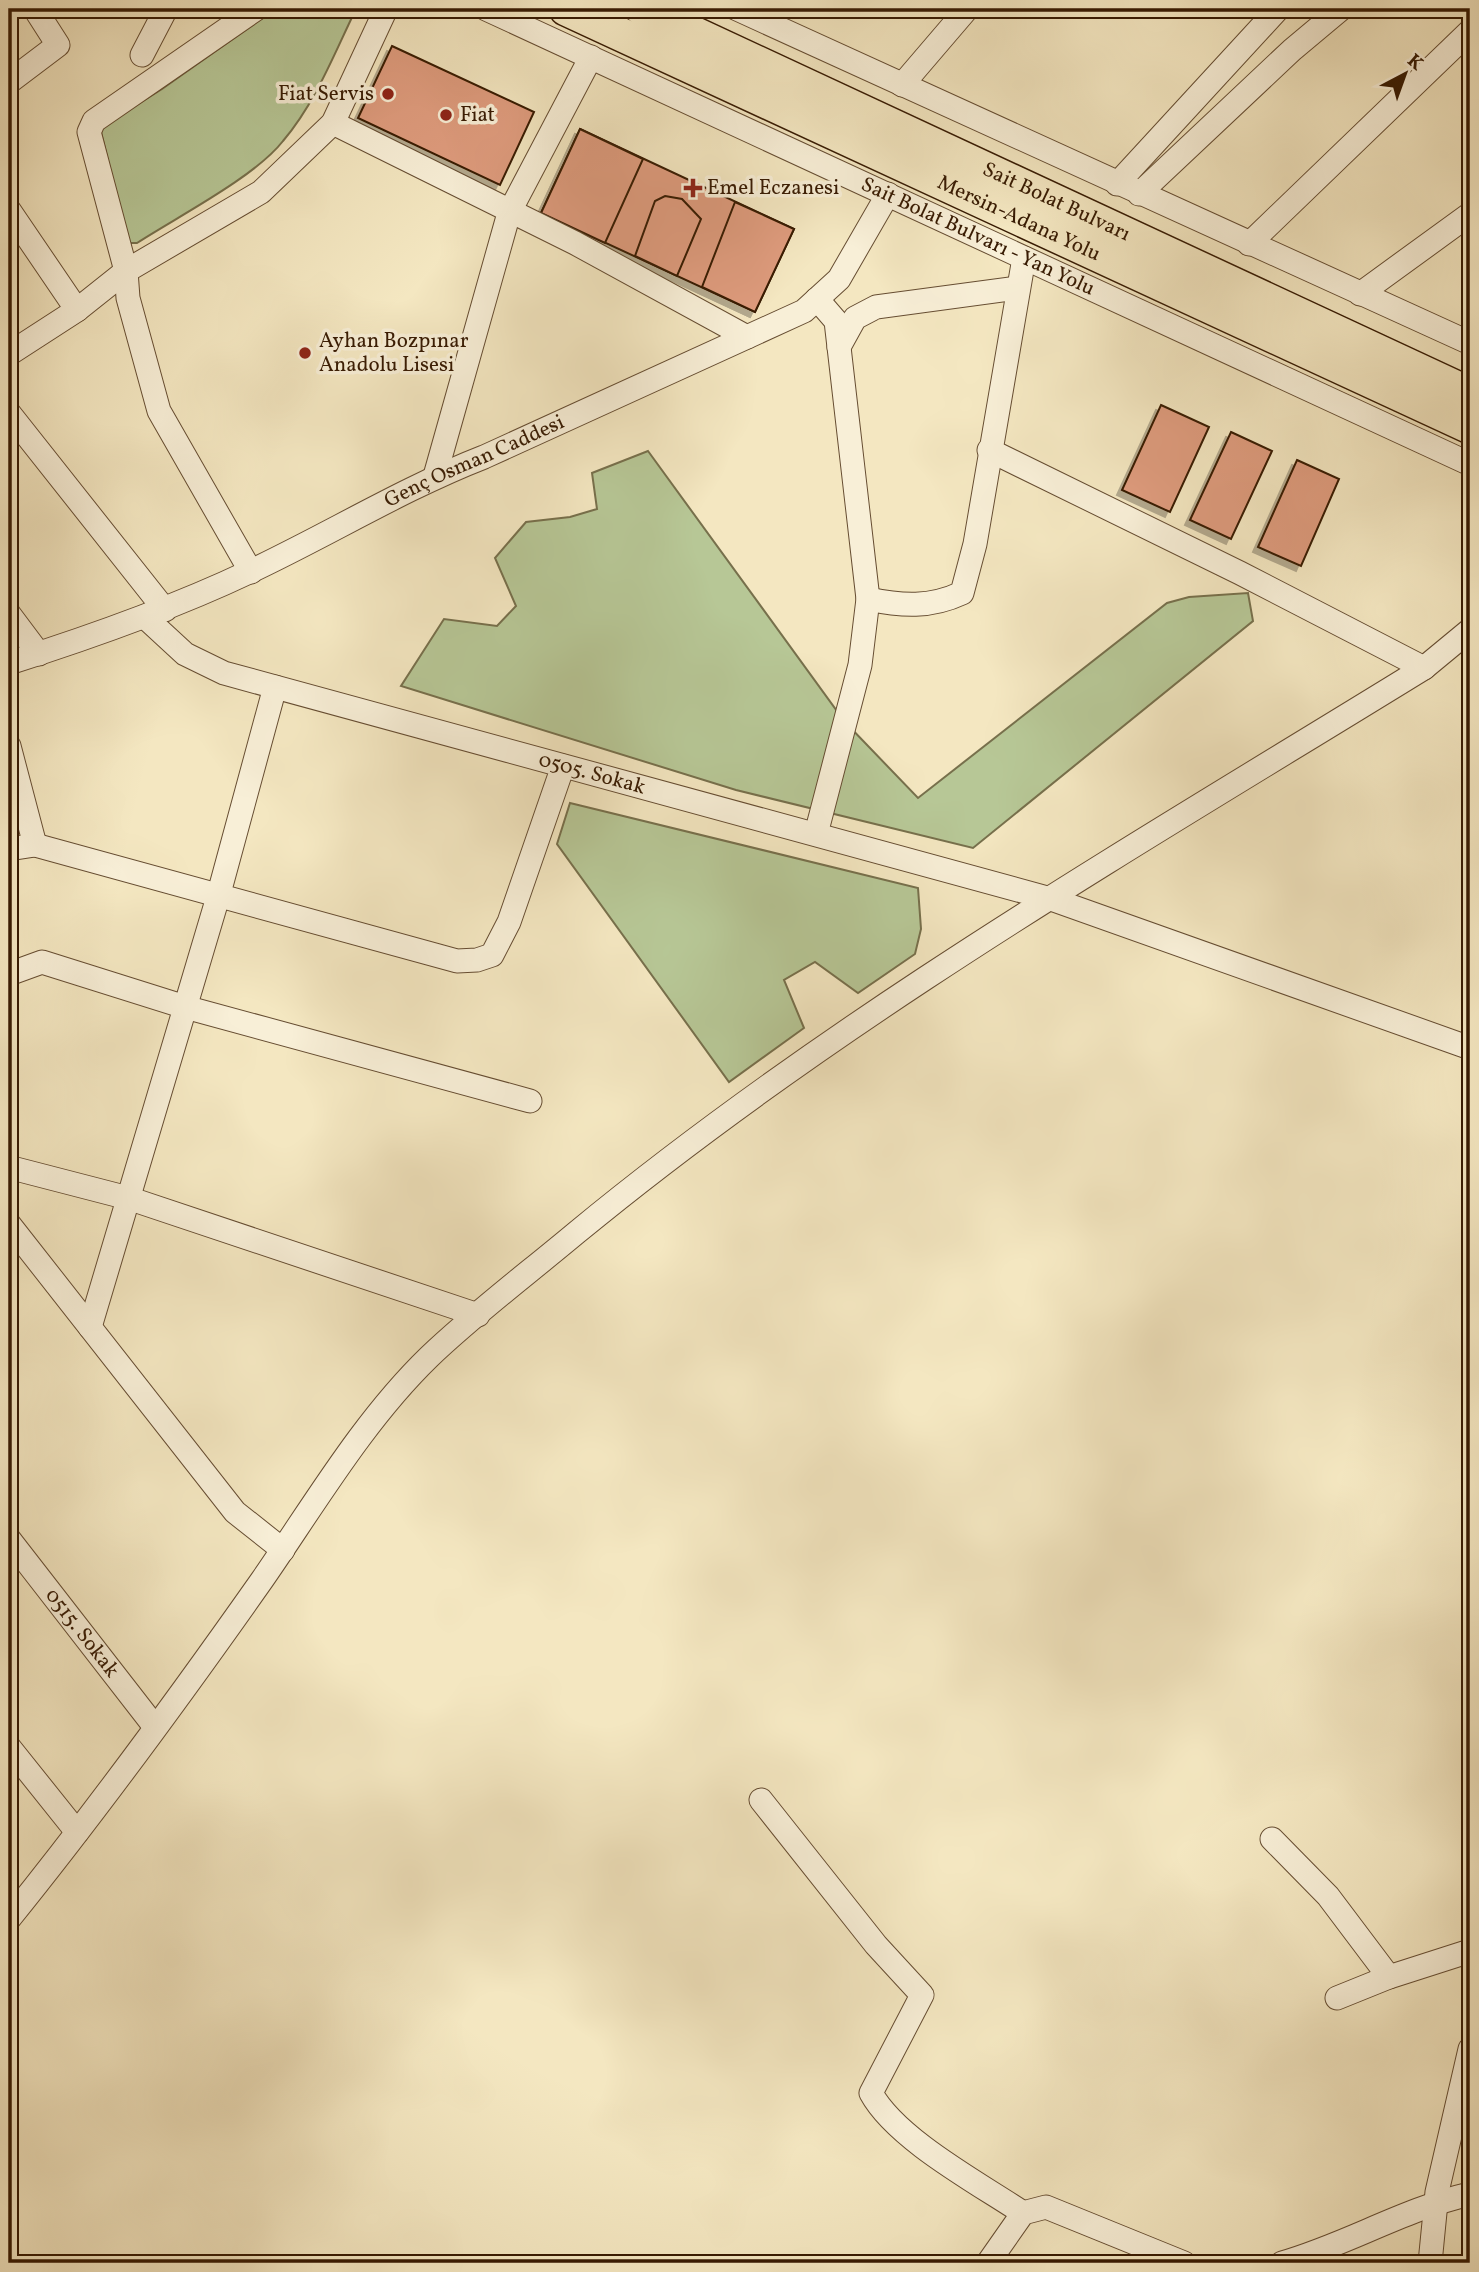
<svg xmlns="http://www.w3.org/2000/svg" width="1479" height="2272" font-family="Vollkorn,serif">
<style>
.green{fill:#b7c796;stroke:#77704c;stroke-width:2}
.building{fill:#de9b7d;stroke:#371a02;stroke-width:2;filter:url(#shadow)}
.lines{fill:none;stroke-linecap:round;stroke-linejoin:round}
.minor-casing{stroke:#664d32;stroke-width:25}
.highway-casing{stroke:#371a02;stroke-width:36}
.minor{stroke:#f8efd7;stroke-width:23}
.highway{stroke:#f4e7c1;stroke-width:33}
.poi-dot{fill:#8f2418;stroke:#f8efd7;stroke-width:2.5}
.labels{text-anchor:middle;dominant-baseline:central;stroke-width:7;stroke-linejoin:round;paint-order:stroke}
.poi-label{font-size:21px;fill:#371a02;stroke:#f8efd7;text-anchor:start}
.street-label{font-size:21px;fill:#371a02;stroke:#f8efd7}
</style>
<defs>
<filter id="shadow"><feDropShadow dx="-5" dy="5" stdDeviation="0" flood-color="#0004"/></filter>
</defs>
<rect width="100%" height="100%" fill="#f4e7c1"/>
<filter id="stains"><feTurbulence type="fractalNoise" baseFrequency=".00286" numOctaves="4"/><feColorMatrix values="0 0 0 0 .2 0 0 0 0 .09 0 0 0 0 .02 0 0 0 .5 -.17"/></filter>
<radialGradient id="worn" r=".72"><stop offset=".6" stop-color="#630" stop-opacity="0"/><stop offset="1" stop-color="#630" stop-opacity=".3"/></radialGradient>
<g class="green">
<path d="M275,9H356C334,54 316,102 283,141C255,177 177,217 137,243H128L100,128L162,89Z"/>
<polygon points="648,451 845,722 918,798 1167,603 1189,597 1248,593 1253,621 973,848 736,790 401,686 444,619 497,626 516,606 495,558 526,522 570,517 597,509 592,473"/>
<polygon points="570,803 918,888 921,929 915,954 858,993 815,962 784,980 804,1028 729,1082 557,844"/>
</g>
<g class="building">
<polygon points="392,46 534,112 500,185 358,118"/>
<polygon points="580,129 794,229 755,312 541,213"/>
<polygon points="580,129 643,159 605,243 541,213"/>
<polygon points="665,196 682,199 701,219 677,276 635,256 655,201"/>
<polygon points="735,202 794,229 755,312 702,287"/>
<polygon points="1161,405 1209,427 1170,512 1122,490"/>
<polygon points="1231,432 1272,451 1231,539 1190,520"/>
<polygon points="1297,460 1339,479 1301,566 1258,547"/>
</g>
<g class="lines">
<defs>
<g id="minor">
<path id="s1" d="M486,9L1470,464"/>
<polyline points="737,9 1470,343"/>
<polyline points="142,55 166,9"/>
<polyline points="9,82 58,45 35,9"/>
<polyline points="902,85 967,9"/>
<polyline points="333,123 575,243 747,337"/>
<polyline points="1117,184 1278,9"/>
<polyline points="1139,194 1292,50 1341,9"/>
<polyline points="9,210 77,310"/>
<polyline points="1249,244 1470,31"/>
<polyline points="1360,294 1470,214"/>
<polyline points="839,347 855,318 876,307 1018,288"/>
<polyline points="9,354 77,310 126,271 261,192 333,123 386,9"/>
<polyline points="9,413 165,610"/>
<polyline points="989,450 1240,573 1424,668"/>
<polyline points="435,476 509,213 591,57"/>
<polyline points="251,572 159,411 128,298 126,271 89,132 94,121 256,9"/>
<path d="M868,599C902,606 930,608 962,593L975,544L1024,258"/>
<polyline points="9,614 39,654"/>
<path id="s2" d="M146,618L185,654L224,673L1051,899L1470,1048"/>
<path id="s3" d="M9,663C91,637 171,609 249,572C328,535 402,489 484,457L804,311L839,279L888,194"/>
<polyline points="9,746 35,845"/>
<polyline points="816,834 860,665 868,599 836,321 817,299"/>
<polyline points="9,849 35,845 457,961 477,960 492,955 509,922 563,766"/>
<polyline points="9,974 42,962 185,1007 530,1101"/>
<polyline points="9,1173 16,1169 128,1198 478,1315"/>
<polyline points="9,1224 235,1512 283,1550"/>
<polyline points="90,1327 218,897 275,687"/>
<path id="s4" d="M9,1539L155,1727"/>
<polyline points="9,1747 77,1832"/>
<path d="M761,1800L876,1945L922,1995L871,2093C896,2139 978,2183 1023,2213"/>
<polyline points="1272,1839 1328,1896 1389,1977"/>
<path d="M9,1919C97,1810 181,1695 262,1580C314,1505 363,1421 429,1357C475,1313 527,1274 576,1233C838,1017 1135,846 1424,668L1470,630"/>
<polyline points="1337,1998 1389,1977 1470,1951"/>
<polyline points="988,2263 1023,2213 1046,2207 1184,2263"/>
<path d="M1282,2263C1346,2245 1404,2209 1470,2194"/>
<polyline points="1430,2263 1437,2192 1470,2049"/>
</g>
<g id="highway">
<path id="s5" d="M566,9L1470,427"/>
<path id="s6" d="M642,9L1470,394"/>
</g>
</defs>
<use href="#minor" class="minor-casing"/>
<use href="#highway" class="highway-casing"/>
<use href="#minor" class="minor"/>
<use href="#highway" class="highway"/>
</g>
<g class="poi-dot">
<circle cx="388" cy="94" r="7"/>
<circle cx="446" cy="115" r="7"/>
<path d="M689.5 177.5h7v7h7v7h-7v7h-7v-7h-7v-7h7z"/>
<circle cx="305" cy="353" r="7"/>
</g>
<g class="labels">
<g class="poi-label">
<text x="374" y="94" text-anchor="end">Fiat Servis</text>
<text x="460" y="115">Fiat</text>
<text x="707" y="188">Emel Eczanesi</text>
<text x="319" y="341">Ayhan Bozpınar<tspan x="319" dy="24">Anadolu Lisesi</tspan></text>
</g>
<g class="street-label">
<text stroke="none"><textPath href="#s6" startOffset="457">Sait Bolat Bulvarı</textPath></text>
<text stroke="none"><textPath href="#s5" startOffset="499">Mersin-Adana Yolu</textPath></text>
<text stroke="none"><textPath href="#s1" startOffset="542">Sait Bolat Bulvarı - Yan Yolu</textPath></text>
<text stroke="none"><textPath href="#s3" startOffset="508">Genç Osman Caddesi</textPath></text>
<text stroke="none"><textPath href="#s2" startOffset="478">0505. Sokak</textPath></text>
<text stroke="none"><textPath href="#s4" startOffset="119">0515. Sokak</textPath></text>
</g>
</g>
<rect width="1479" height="2272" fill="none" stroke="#f4e7c1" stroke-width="35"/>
<rect x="10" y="10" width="1458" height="2251" fill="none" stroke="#371a02" stroke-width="3.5"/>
<rect x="18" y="18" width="1444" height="2237" fill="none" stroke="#371a02" stroke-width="2"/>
<g transform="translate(1405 74) rotate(41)" stroke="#f8efd7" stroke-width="5" paint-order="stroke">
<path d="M0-5L12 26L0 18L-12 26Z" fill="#371a02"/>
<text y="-10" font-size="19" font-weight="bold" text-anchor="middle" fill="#371a02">K</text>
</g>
<rect width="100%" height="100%" filter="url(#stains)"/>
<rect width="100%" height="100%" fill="url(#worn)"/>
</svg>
